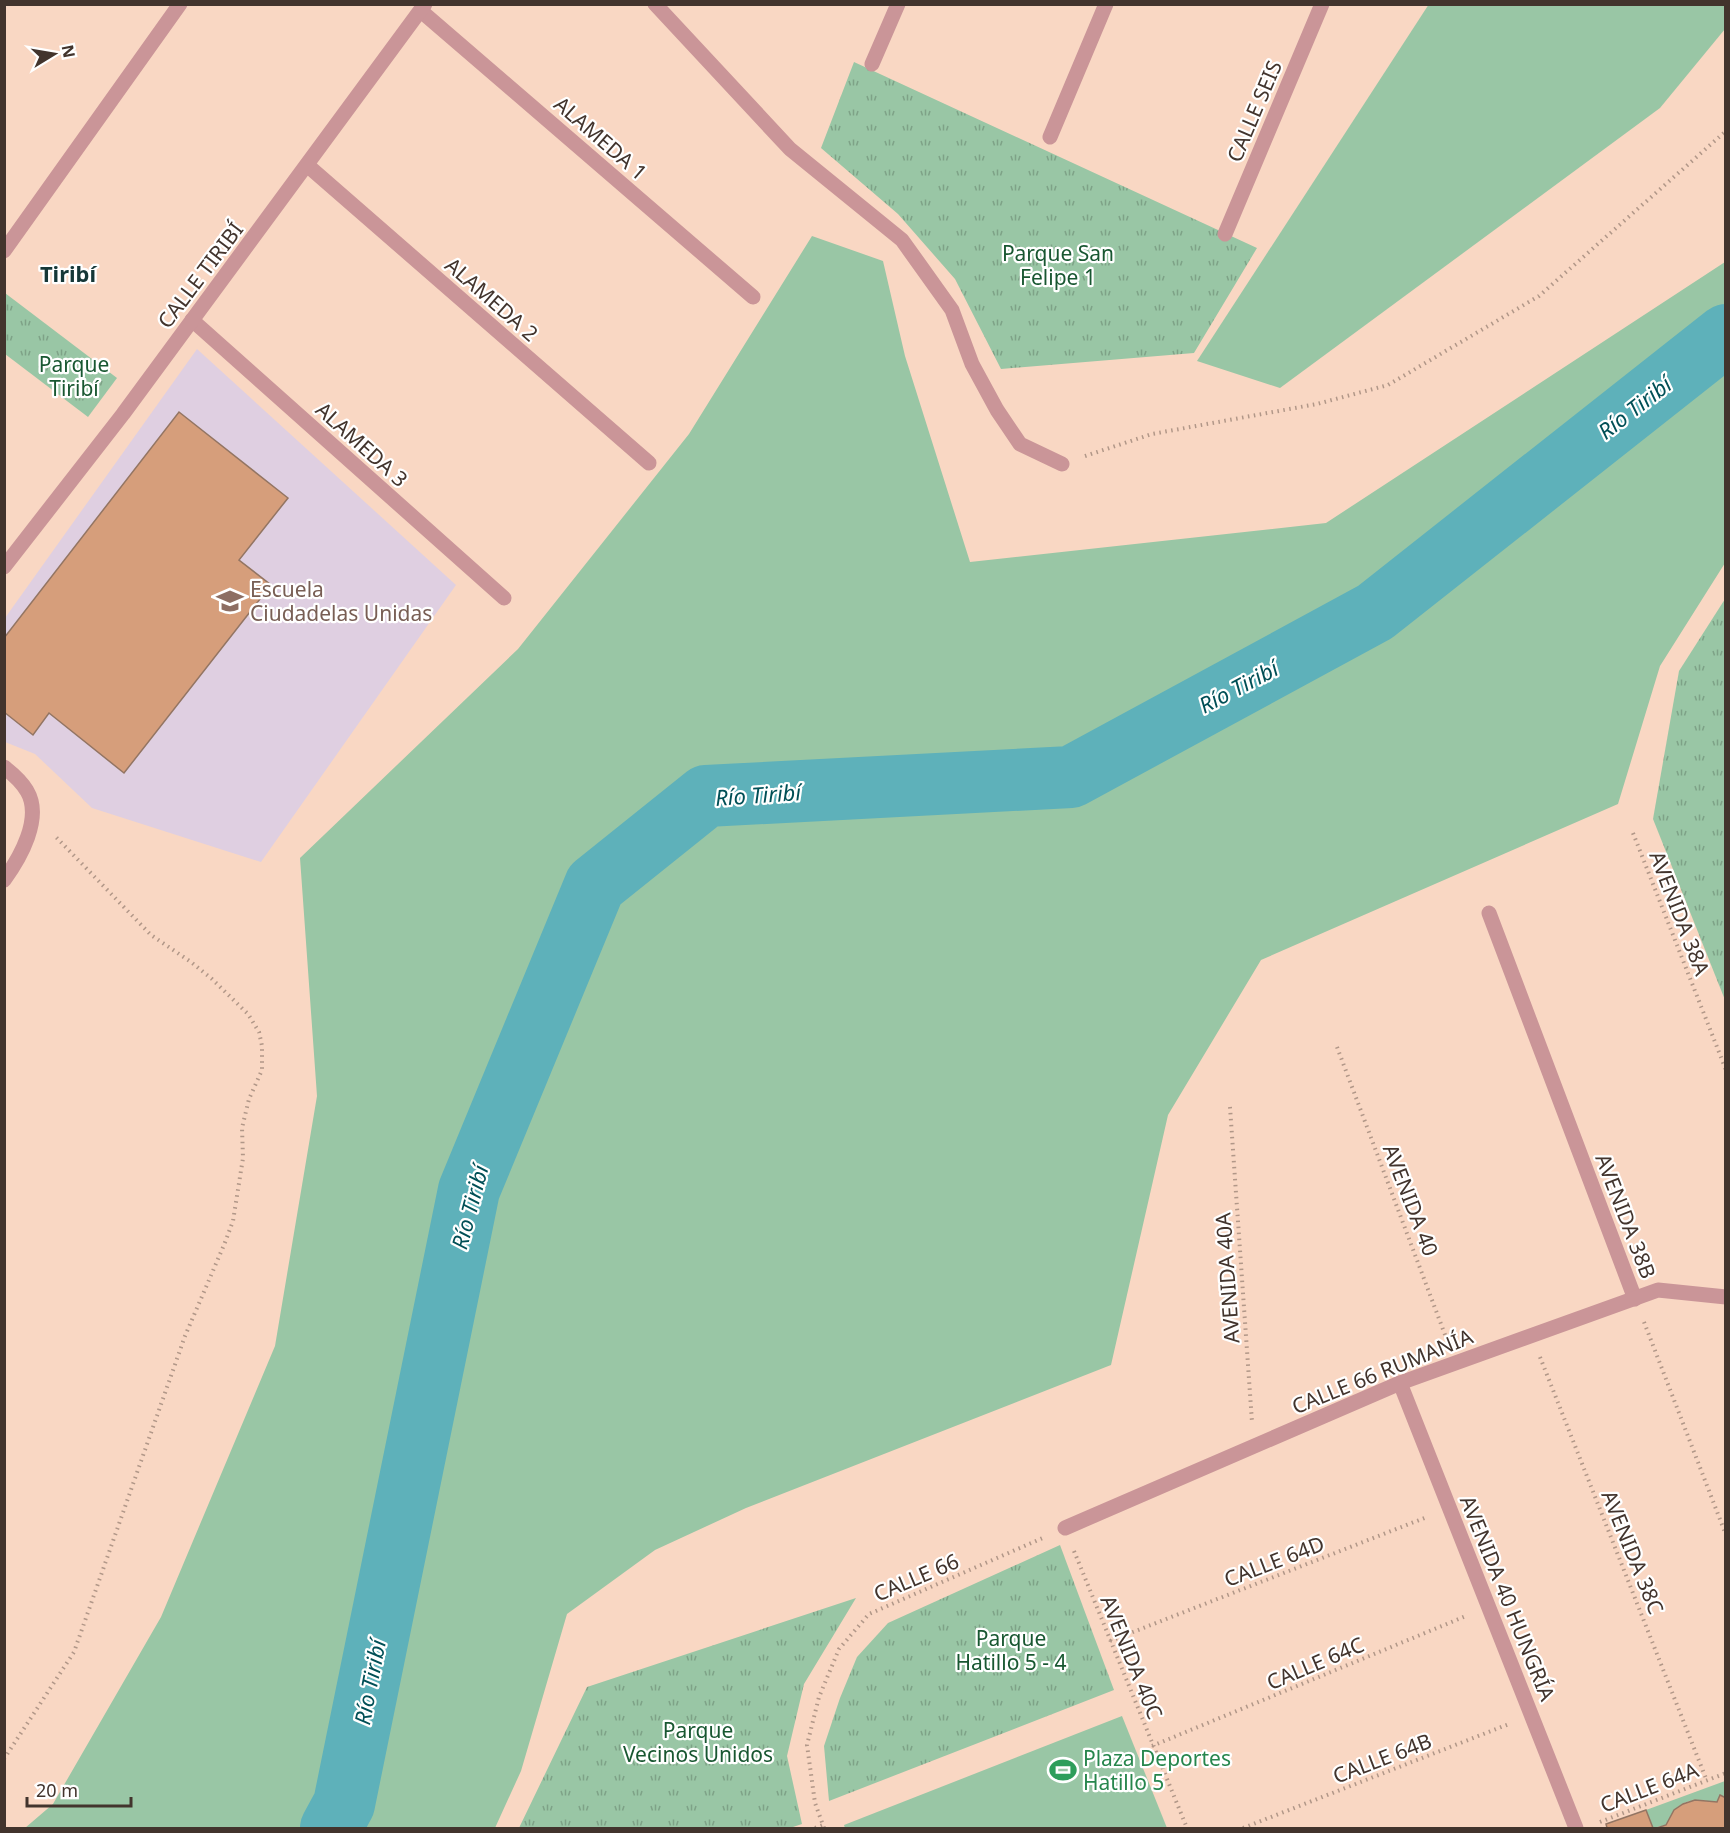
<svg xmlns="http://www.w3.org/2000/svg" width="1730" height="1833" font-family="'Noto Sans',sans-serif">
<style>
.education{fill:#dfcfe1}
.green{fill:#99c6a5}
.park{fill:url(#park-tufts)}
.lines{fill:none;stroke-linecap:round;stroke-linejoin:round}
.river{stroke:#5eb1ba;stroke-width:62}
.building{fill:#d69e7b;stroke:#937563;stroke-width:1.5}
.path{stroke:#b19788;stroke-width:4;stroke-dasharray:1.5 4.5;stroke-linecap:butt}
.minor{stroke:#ca9598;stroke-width:15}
.labels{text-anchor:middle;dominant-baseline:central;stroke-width:4.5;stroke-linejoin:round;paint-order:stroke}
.street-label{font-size:21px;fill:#42342d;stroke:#fff}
.park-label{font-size:21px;fill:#185731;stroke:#fff}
.education-label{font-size:21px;fill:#785e54;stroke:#fff;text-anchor:start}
.leisure-label{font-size:21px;fill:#27864d;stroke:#fff;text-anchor:start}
.neighbourhood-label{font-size:22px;font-weight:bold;fill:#153737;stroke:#fff}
.water-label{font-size:22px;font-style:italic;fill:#004f56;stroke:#fff}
</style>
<defs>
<pattern id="park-tufts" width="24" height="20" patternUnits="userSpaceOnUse" patternTransform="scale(1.5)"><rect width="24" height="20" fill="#99c6a5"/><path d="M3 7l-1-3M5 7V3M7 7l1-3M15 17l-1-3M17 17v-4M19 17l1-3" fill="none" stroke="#7ea287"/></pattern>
</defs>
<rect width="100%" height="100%" fill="#f9d7c3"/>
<polygon class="education" points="197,349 456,585 261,862 92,808 35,754 5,742 5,618"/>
<g class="green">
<polygon points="1429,4 1725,5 1725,29 1660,108 1280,388 1197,361"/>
<polygon points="812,236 883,261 905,356 970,562 1326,523 1725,262 1725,563 1660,666 1618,804 1261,960 1168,1115 1111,1365 746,1508 655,1550 567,1614 521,1771 495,1828 25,1828 53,1804 161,1617 275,1346 317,1096 300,858 518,649 689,434"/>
<polygon points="1122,1716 1167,1828 845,1828 844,1825"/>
<path d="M1725,1781V1798L1721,1795L1717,1802C1689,1799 1680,1798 1666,1825L1653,1828L1646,1810Z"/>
</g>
<g class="park">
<polygon points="854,62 1257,248 1194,353 1001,369 955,279 898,214 821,148"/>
<polygon points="5,293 117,378 88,417 5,354"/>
<polygon points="1725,599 1725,1000 1653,819 1679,671"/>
<polygon points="1060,1545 1114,1690 829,1801 824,1746 840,1698 857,1657 888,1623"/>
<polygon points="856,1598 804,1684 787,1756 802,1824 790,1828 519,1828 587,1687"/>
</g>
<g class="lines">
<polyline class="river" points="331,1828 344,1804 469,1190 595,885 706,796 1071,777 1375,612 1726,335"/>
</g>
<g class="building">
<polygon points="179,412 288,498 239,560 271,585 124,773 49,713 33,735 4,712 4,638"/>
<polygon points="1720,1795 1726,1798 1726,1828 1657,1828 1666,1825 1674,1810 1683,1804 1695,1800 1717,1802"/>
<polygon points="1646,1810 1653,1828 1607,1828 1606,1824"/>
</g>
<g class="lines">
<g class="path">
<polyline points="1085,456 1152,434 1317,404 1388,385 1539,296 1726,131"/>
<polyline points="1633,833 1726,1070"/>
<polyline points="1337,1047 1447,1340"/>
<polyline points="1230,1107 1252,1422"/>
<polyline points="1644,1322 1726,1535"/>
<polyline points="1540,1357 1707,1781"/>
<polyline points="1074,1551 1187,1828"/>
<polyline points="1110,1641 1427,1517"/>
<polyline points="1152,1746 1466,1616"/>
<polyline points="4,1759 74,1652 185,1336 224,1245 233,1221 243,1158 242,1128 249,1099 262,1070 262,1046 259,1032 248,1014 212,979 191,962 151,935 54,835"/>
<polyline points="1600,1822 1726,1773"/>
<polyline points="815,1828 823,1825"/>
<polyline points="824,1828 815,1803 807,1745 819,1697 839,1649 869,1614 1045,1537"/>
<polyline points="1243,1828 1509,1724"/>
</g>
<g class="minor">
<polyline points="655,4 790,149 902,240 952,310 972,364 997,410 1020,444 1062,464"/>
<polyline points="421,11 753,297"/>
<polyline points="872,64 898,4"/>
<polyline points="1050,137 1106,4"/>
<polyline points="307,165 649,463"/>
<polyline points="1225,234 1322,4"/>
<polyline points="4,251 180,4"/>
<polyline points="192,320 504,598"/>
<polyline points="4,567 123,414 425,4"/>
<path d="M4,767C13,774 22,782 27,791C43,818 20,858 4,880"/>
<polyline points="1489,913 1635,1299"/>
<polyline points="1400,1383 1576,1828"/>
<polyline points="1065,1528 1400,1383 1658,1290 1726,1297"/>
</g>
</g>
<defs>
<symbol id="school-bare" viewBox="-9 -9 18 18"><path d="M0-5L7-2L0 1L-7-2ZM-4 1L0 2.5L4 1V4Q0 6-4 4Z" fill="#8d6e63" stroke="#fff" stroke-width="2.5" paint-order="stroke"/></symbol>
<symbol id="stadium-bare" viewBox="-9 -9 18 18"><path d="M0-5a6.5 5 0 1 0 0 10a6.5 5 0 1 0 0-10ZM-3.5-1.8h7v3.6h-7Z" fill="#2e9e5b" stroke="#fff" stroke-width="2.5" paint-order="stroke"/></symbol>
</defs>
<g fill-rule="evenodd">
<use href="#school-bare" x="211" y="582" width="38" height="38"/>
<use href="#stadium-bare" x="1044" y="1751" width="38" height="38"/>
</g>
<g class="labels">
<g class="street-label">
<text transform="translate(1254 111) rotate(-67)">CALLE SEIS</text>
<text transform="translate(601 138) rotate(41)">ALAMEDA 1</text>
<text transform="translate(200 275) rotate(-53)">CALLE TIRIBÍ</text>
<text transform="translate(492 299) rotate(41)">ALAMEDA 2</text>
<text transform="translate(362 444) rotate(42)">ALAMEDA 3</text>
<text transform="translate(1680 913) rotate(69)">AVENIDA 38A</text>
<text transform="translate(1411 1200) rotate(69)">AVENIDA 40</text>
<text transform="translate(1626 1216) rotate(69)">AVENIDA 38B</text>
<text transform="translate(1227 1278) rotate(-94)">AVENIDA 40A</text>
<text transform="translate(1382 1371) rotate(-22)">CALLE 66 RUMANÍA</text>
<text transform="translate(1633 1552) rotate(68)">AVENIDA 38C</text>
<text transform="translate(1274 1561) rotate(-21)">CALLE 64D</text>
<text transform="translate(916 1577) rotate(-23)">CALLE 66</text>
<text transform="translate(1508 1598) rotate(68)">AVENIDA 40 HUNGRÍA</text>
<text transform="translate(1132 1657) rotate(68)">AVENIDA 40C</text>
<text transform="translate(1315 1663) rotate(-23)">CALLE 64C</text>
<text transform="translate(1382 1758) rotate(-21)">CALLE 64B</text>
<text transform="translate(1649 1787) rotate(-21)">CALLE 64A</text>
</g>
<g class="park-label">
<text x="1058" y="253">Parque San<tspan x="1058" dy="24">Felipe 1</tspan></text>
<text x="74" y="364">Parque<tspan x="74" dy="24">Tiribí</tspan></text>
<text x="1011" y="1638">Parque<tspan x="1011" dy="24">Hatillo 5 - 4</tspan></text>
<text x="698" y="1730">Parque<tspan x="698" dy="24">Vecinos Unidos</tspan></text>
</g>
<g class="education-label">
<text x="250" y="589">Escuela<tspan x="250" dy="24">Ciudadelas Unidas</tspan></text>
</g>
<g class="leisure-label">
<text x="1083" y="1758">Plaza Deportes<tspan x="1083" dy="24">Hatillo 5</tspan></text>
</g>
<g class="neighbourhood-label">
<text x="68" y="273">Tiribí</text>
</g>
<g class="water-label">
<text transform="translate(1634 407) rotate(-38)">Río Tiribí</text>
<text transform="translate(1238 686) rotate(-28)">Río Tiribí</text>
<text transform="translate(758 794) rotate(-4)">Río Tiribí</text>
<text transform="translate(469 1207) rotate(-75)">Río Tiribí</text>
<text transform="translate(369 1682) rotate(-79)">Río Tiribí</text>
</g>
</g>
<rect width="1730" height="1833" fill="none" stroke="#42342d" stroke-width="12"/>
<g transform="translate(54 54) rotate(79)" stroke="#ffffff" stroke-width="4.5" paint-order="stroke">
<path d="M0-4.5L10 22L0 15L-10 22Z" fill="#42342d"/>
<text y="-9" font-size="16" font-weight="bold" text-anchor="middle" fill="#42342d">N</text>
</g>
<path d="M27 1797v9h104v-9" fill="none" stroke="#42342d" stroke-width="3"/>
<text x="36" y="1797" font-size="18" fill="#42342d" stroke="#ffffff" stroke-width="4.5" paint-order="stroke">20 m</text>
</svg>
